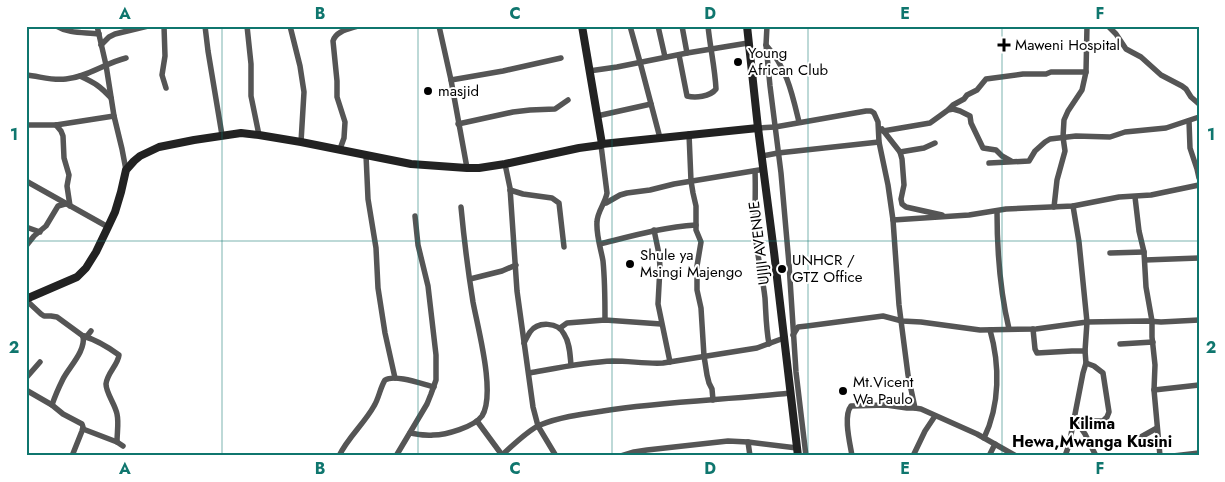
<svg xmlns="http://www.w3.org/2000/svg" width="1225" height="482" font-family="Jost,sans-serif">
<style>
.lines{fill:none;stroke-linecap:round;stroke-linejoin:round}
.street{stroke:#555;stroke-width:5.5}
.secondary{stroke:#222;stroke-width:8}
.grid{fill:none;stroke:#0f766e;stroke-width:1;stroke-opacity:0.55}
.poi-dot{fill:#000;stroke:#fff;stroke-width:2}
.labels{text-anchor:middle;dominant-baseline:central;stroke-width:4;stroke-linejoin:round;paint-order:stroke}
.poi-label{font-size:15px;fill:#000;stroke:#fff;text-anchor:start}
.street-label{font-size:15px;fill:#000;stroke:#fff}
.neighbourhood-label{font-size:16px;font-weight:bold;fill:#000;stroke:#fff}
.neatline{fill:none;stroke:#0f766e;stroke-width:2}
.grid-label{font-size:16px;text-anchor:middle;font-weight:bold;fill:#0f766e}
</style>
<rect width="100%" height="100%" fill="#fff"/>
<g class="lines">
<g class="street">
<path d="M56,26C69,34 85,32 99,34"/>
<polyline points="97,26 106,65 114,116 122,149 126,170"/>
<polyline points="164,26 165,56 162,75 166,88"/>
<polyline points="205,26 208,51 222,135"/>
<polyline points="247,26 251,64 251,96 259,135"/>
<polyline points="290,26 300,66 304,92 301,142"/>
<polyline points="439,26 451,80 467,168"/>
<polyline points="630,26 640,62 660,138"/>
<polyline points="658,26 665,57"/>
<polyline points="682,26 687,53"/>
<polyline points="767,26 766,45 770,86 781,173 789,264 796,372 806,456"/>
<polyline points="1108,26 1116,34 1126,49 1141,57 1161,75 1182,86 1186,89 1191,97 1199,104"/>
<polyline points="101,45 109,37 115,34 148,26"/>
<path d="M766,45C787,68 792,93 799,122"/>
<path d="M679,55L687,96C695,98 710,97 716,89C715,68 710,47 708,26"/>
<polyline points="589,71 617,67 687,53 748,43"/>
<path d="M26,75C39,76 52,81 66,79C88,77 105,63 126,58"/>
<path d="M80,76C95,83 100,86 111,98"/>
<polyline points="451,80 503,71 561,58"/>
<polyline points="949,109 953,105 964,99 967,95 977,90 986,79 1023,74 1046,74 1051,72 1086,72"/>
<polyline points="597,116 651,104"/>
<polyline points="1189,121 1190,148 1197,169 1199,178"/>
<polyline points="458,124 513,112 530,110 555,109 568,100"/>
<polyline points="26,125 56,125 114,116"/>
<polyline points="56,125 61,131 63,136 64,158 69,175 67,186 70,206"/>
<polyline points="758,128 775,127 866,111 871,111 874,113 878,122 879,142 888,185 893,220 899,305 908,375 915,408 921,409 977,434 1016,456"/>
<polyline points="882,129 900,152 902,159 904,185 901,199 902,204 906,207 942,215"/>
<polyline points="883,131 930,123 948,110 953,109 960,111 970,116 971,123 983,148 996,150 1002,156 1011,161"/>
<polyline points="689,134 691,181 693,193 696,206 696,230 701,242 697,266 697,290 701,308 704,356 707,375 709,383 712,389 713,400"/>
<path d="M601,145L607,193C605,204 597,212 597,222C596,235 601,249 603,261C605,281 605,300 605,320"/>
<path d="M340,149L344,138L345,122L337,97V81L333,41C336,31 349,29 358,26"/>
<polyline points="900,152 924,148 935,143"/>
<polyline points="366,155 368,199 376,248 378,288 385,333 395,378"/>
<polyline points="762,156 778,153 879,142"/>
<polyline points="989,163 1029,161 1035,151 1045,142 1050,139 1076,136 1110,137 1125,132 1166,128 1199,117"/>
<polyline points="505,164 510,188 517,291 533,407 538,426 556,456"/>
<path d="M755,171C756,194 754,217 756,240C758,260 763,279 765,298C766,314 766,328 769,344"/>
<polyline points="26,181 108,227"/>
<polyline points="510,190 523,194 552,198 559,203 564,247"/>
<polyline points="1135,197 1139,231 1144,252 1146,287 1152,321 1152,337 1155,365 1154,390 1160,456"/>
<polyline points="606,203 620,195 627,193 650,190 674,184 759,170"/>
<polyline points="1054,207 1057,180 1065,151 1063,137 1064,120 1068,111 1082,90 1086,72 1087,26"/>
<path d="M997,211C997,251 1000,291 1009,329"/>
<polyline points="893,220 969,215 1006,209 1073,206 1119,197 1151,195 1199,185"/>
<polyline points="26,227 40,232"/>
<polyline points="654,230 659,254 660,267 658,304 670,362"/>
<path d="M600,244C632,236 663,227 696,225"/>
<polyline points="26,246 34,236 46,226 58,206 65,204"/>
<polyline points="1110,253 1144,252"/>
<polyline points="1145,260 1199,258"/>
<polyline points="470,279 502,271 516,265"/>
<path d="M26,300L41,314L44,316H51L57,317L83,336C86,351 69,367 63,379C59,387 55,396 52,405"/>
<polyline points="560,328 567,323 605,320 661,324"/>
<polyline points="1033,329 1035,349 1037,353 1072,351 1085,351"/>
<polyline points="793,335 798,327 807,326 883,316 902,321 921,322 980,330 1036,329 1087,322 1147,321 1161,322 1199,320"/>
<path d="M83,336C97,340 108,347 119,355C118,365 107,373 106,384C106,393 115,404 117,414C119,423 117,432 117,442"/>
<polyline points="83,336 87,336 91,331"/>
<path d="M524,343C526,339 528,335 530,332C538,321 558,322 564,334C570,343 570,355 571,365"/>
<polyline points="1120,344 1153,342"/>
<path d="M529,373C557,368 585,362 613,361C630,361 647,364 663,363L757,348L784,338"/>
<polyline points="26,378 40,362"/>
<polyline points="26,390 52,405 63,414 82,424 83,427 82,431 72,456"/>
<polyline points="1154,390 1199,385"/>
<polyline points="477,421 502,455"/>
<polyline points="1076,421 1085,434 1096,456"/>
<polyline points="1078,423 1083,421 1103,421 1107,417 1109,412 1103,373 1094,366 1086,363"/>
<polyline points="83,429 117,442 123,446"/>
<path d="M410,433C417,434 425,436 433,435C446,435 474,427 482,416C496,394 478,329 473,302C468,271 464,239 461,207"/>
<path d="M984,438C1000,405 1000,365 990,330"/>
<polyline points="1139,438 1157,428"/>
<polyline points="748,442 750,456"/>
<path d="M339,456C348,437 364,424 374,406C379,398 380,388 385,380C395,374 422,384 434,387"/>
<polyline points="396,456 427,404 431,394 436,380 436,355 428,286 418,245 415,216"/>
<path d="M501,456C511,447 528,430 540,425C559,417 582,414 603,411C665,401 728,400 790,393"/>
<polyline points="621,456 634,452 647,450 728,441 748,442 797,448"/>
<path d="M852,456C850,443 843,416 851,406L886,405L907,408H915"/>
<polyline points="913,456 925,431 935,416"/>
<polyline points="989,456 995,444"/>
<polyline points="1065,456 1069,445 1083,373 1086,363 1085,351 1087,322 1079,242 1073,206"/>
<polyline points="1173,456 1199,453"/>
</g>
<g class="secondary">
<polyline points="582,26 602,144"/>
<polyline points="747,26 758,128 774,252 798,456"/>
<polyline points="26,299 77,277 86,268 96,252 108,227 115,212 121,192 126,170 134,161 140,156 159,147 194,140 241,133 259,135 301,142 411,164 467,168 479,168 505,164 579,148 601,145 602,144 758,128"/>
</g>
</g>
<path class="grid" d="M222,26V456M418,26V456M612,26V456M808,26V456M1002,26V456M26,241H1199"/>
<g class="poi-dot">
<path d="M1001.5 37.5h5v5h5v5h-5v5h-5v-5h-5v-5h5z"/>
<circle cx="738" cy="62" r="5"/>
<circle cx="428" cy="91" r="5"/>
<circle cx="630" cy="264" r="5"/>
<circle cx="782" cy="269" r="5"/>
<circle cx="843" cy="391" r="5"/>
</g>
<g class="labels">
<g class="poi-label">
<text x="1015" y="45">Maweni Hospital</text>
<text x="748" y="53">Young<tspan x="748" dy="17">African Club</tspan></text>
<text x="438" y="91">masjid</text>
<text x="640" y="255">Shule ya<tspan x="640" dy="17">Msingi Majengo</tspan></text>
<text x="792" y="260">UNHCR /<tspan x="792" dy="17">GTZ Office</tspan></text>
<text x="853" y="382">Mt.Vicent<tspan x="853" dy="17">Wa Paulo</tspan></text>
</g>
<g class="street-label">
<text transform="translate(759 243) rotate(-97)">UJIJI AVENUE</text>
</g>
<g class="neighbourhood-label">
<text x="1092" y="423">Kilima<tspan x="1092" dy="18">Hewa,Mwanga Kusini</tspan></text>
</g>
</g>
<rect width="1225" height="482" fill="none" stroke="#ffffff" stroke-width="55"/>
<rect x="28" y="28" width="1170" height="426" class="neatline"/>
<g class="grid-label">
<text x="125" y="19">A</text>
<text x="320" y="19">B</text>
<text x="515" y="19">C</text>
<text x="710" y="19">D</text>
<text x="905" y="19">E</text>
<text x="1100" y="19">F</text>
<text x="14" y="140">1</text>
<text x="1211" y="140">1</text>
<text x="14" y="353">2</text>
<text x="1211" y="353">2</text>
<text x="125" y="474">A</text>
<text x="320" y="474">B</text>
<text x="515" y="474">C</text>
<text x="710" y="474">D</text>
<text x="905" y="474">E</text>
<text x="1100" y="474">F</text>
</g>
</svg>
